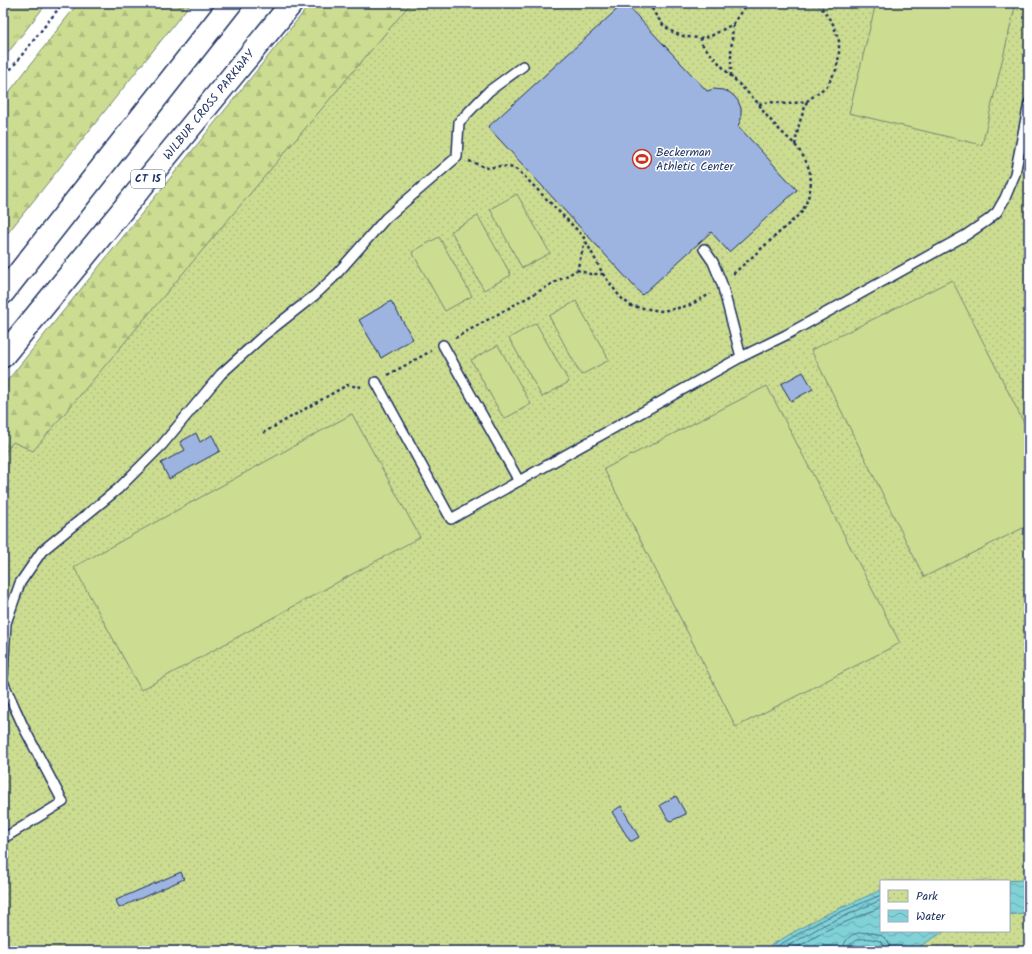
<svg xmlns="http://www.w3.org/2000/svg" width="1032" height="954" font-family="Kalam,sans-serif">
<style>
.grass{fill:url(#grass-tufts);stroke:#748677}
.forest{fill:url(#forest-firs);stroke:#748677}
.park{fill:url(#park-dots);stroke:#748677;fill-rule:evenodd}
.pitch{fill:#ccdc90;stroke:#748677}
.water{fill:url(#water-waves);stroke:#5891a6}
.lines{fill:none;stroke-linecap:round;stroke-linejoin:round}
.shore{stroke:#43708e;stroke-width:1}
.building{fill:#9db3e0;stroke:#1b2f5e}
.service-casing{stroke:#1b2f5e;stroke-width:12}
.motorway-casing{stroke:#1b2f5e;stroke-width:25}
.path{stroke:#1b2f5e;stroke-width:2.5;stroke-dasharray:3 3;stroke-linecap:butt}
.service{stroke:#fff;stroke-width:9}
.motorway{stroke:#fff;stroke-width:22}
.labels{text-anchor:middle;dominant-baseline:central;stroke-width:3;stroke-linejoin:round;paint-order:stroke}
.shield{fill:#fff;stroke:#5f6d8e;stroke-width:1}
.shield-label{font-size:11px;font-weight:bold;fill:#1b2f5e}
.street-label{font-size:12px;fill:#1b2f5e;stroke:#fff}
.poi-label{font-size:12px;fill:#1b2f5e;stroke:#fff;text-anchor:start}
</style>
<defs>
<pattern id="grass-tufts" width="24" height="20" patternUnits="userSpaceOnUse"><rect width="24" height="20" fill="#ccdc90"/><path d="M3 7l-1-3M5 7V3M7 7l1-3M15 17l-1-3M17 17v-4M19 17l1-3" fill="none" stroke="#afbd7f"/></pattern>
<pattern id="forest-firs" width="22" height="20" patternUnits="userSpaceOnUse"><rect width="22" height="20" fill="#ccdc90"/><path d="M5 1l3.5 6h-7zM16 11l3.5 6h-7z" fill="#afbd7f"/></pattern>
<pattern id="park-dots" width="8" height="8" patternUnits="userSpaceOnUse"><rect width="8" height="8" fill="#ccdc90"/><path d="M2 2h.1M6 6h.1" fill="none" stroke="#afbd7f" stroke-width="1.8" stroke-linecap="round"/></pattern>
<pattern id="water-waves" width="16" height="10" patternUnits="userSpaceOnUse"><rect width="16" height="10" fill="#80d2d6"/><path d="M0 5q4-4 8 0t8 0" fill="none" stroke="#68abb1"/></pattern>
</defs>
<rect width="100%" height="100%" fill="#fff"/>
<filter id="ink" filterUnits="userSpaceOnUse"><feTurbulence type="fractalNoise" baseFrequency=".025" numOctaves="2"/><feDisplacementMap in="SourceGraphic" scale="8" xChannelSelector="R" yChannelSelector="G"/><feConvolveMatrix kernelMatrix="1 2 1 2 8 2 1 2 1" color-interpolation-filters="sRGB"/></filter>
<g filter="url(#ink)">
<polygon class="grass" points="3,3 47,3 3,59"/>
<g class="forest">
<polygon points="78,3 191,3 3,239 3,100"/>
<polygon points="311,3 524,3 3,568 3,386"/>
</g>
<path class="park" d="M411,3H1029V945L1018,951H3V455L13,442L33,451ZM881,881H1009V931H881Z"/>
<g class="pitch">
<polygon points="876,3 1016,3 982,145 849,113"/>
<polygon points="517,194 550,253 522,268 490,209"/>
<polygon points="478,216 511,275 484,290 451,231"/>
<polygon points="439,237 472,296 445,311 412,252"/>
<polygon points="952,280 1029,433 1029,525 924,577 811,350"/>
<polygon points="576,301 609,360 581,375 549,316"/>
<polygon points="536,323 569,382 542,397 509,338"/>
<polygon points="498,345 531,404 504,419 471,360"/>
<polygon points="767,386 900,643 736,727 604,469"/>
<polygon points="352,414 420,537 141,690 74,567"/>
</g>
<g class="water">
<polygon points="1029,877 1029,912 1009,915 1009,881 1000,881 1023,880"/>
<polygon points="881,890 881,931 945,931 912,951 888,951 862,947 856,951 761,951 820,917"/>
</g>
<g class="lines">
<g class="shore">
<polyline points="769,951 822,920 881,895"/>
<polyline points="779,951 824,925 881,900"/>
<polyline points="791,951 827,930 881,907"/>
<path d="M843,951C844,934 858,931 872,933C883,935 890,939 891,951"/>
<path d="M849,951C850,938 862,938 872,939C875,940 879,940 881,942C884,945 885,947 885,951"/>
</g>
</g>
<g class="building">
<polygon points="624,3 625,3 707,91 714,89 723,90 729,92 734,96 738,101 741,108 741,119 738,126 797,190 729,252 711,232 642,295 488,127"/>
<polygon points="391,301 413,339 381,358 359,320"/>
<polygon points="803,372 813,389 791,401 781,384"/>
<polygon points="196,433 200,442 212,435 220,451 169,479 161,463 185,450 180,442"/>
<polygon points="676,796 686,814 671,821 668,820 660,805"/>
<polygon points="621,806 639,837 632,841 630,841 612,812"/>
<polygon points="181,872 184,879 119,908 116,900"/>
</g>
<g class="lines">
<defs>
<g id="service">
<polyline points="704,249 713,262 722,284 741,357"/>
<polyline points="443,345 519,481"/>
<polyline points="376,382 451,519 741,357 786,335 966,235 988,220 997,212 1005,198 1015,174 1029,103"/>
<polyline points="3,675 6,623 20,583 42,551 118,489 162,445 221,374 263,336 315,295 333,278 386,218 457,157 459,122 489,91 523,66"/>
<polyline points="3,682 24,728 63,802 9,835 3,838"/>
</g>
<g id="motorway">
<polyline points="3,293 231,3"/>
<polyline points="3,356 292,3"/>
</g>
</defs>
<use href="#service" class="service-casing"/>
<use href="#motorway" class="motorway-casing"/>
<g class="path">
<polyline points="649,3 655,14 663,25 674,33 686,37 700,38 711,36 733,24 743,9 753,3"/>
<path d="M700,38L702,44L726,71L759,104C763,113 770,119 776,126C782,133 790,139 796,146C814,169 815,186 802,212L732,275"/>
<polyline points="731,76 731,53 733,24"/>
<polyline points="3,79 63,3"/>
<polyline points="759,104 770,102 788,104 807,101 827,86 836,70 839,56 839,41 833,24 818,3"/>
<polyline points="795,145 799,124 807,101"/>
<polyline points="469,161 487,168 501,166 514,168 521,173 583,236 603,274 620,297 631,306 661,311 674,309 690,305 710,294"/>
<polyline points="577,270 590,274 603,274"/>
<polyline points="455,338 577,270 585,242"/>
<polyline points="388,375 431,351"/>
<polyline points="263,433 347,385 359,387 364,386"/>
</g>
<use href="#service" class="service"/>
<use href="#motorway" class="motorway"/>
</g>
</g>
<defs>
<symbol id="stadium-ring" viewBox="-11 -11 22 22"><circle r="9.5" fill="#fff" stroke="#c8321e" stroke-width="1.5"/><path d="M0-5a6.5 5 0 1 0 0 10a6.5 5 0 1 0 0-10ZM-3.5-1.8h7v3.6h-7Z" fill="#c8321e"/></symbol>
</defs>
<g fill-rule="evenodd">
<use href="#stadium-ring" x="631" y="148" width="22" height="22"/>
</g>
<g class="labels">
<rect class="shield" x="131" y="170" width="34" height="18" rx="3"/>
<g class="shield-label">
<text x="148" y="179">CT 15</text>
</g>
<g class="street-label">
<text transform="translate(209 105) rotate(-51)">WILBUR CROSS PARKWAY</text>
</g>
<g class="poi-label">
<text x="656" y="152">Beckerman<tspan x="656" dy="14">Athletic Center</tspan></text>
</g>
</g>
<rect width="1032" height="954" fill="none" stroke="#fff" stroke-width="16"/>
<rect x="8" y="8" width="1016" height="938" fill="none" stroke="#1b2f5e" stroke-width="1.5" filter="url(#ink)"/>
<rect x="880" y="880" width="130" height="52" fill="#ffffff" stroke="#a4acbf"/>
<rect x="888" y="890" width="20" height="12" fill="url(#park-dots)" stroke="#a4acbf"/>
<text x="916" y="900" font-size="12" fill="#1b2f5e">Park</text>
<rect x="888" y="910" width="20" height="12" fill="url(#water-waves)" stroke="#a4acbf"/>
<text x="916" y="920" font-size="12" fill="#1b2f5e">Water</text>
</svg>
